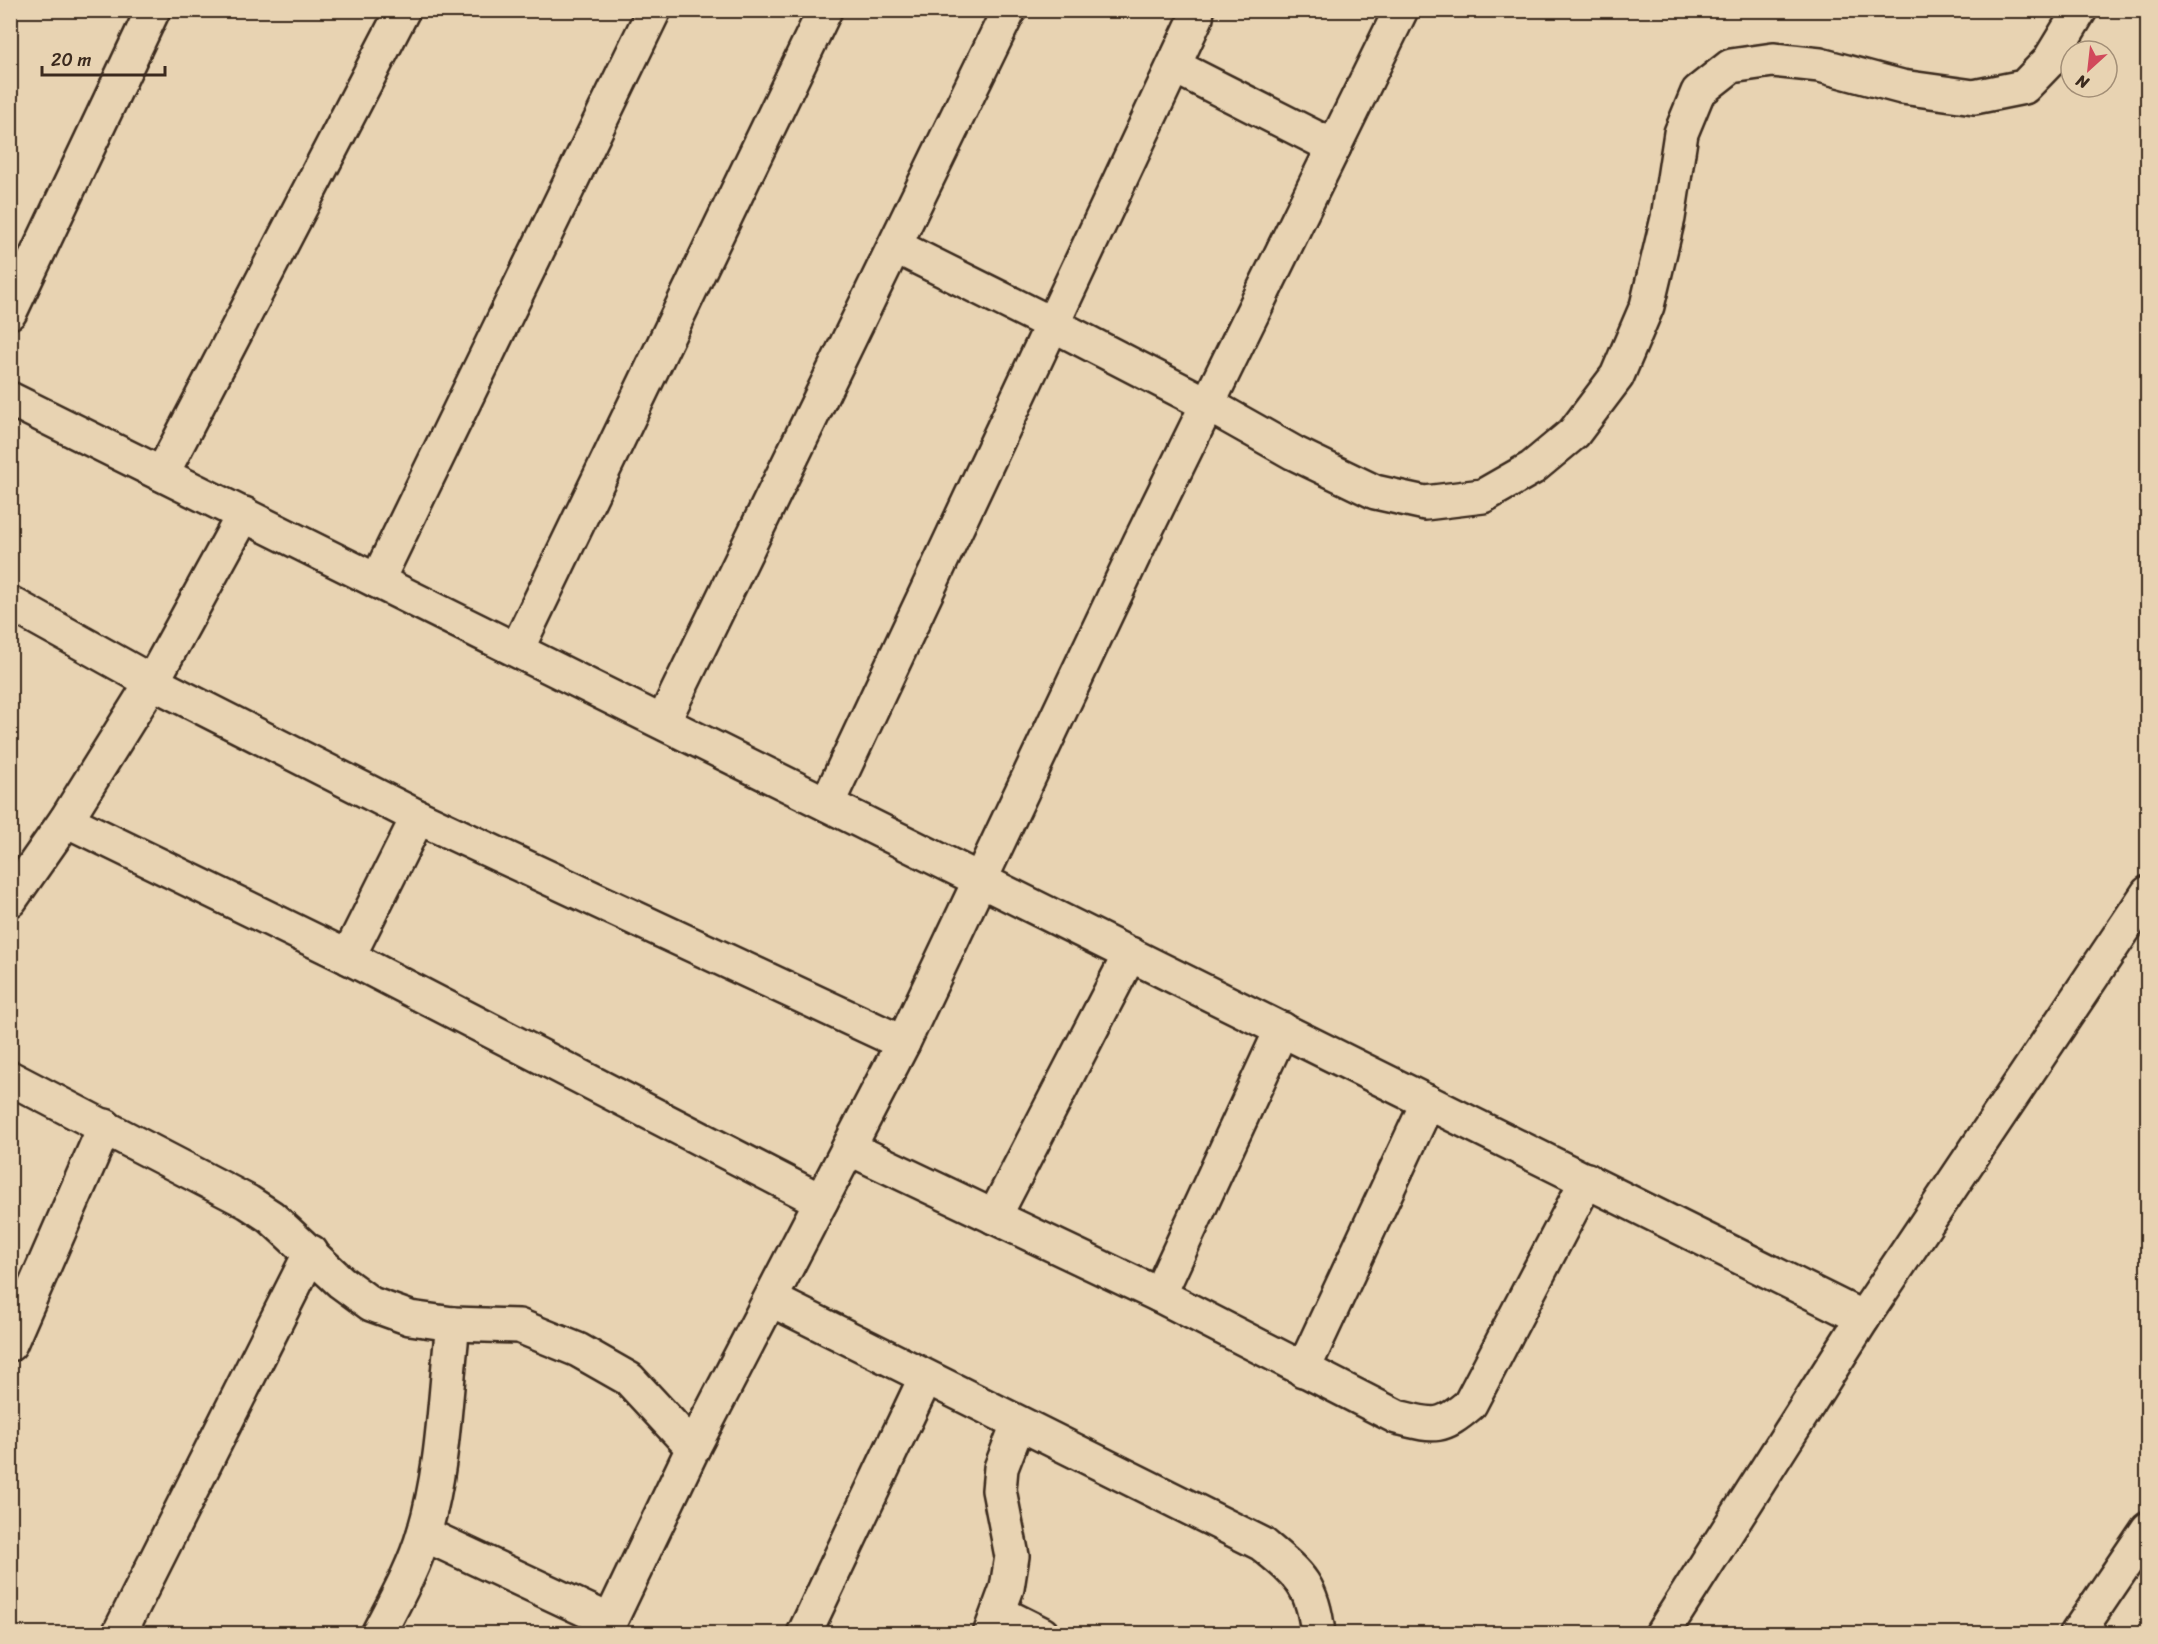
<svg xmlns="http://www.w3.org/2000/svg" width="2158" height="1644" font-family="Sriracha,sans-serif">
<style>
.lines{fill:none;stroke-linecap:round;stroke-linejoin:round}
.minor-casing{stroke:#3b2a1e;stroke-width:38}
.minor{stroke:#e8d3b2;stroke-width:33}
</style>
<rect width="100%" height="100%" fill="#e8d3b2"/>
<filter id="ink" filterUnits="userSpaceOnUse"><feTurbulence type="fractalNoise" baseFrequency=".0167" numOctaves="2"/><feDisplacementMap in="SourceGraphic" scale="12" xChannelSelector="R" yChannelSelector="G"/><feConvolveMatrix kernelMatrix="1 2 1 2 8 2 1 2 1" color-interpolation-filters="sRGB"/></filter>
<g filter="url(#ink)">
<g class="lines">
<defs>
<g id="minor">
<polyline points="1174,66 1334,147"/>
<polyline points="895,246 1052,324 1207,404 1294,453 1375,492 1425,503 1483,496 1532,468 1574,433 1617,376 1647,306 1668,218 1681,133 1698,92 1731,66 1773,60 1820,65 1902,87 1974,97 2024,87 2049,61 2080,10"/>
<polyline points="10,312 153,10"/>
<polyline points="10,399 1863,1318"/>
<polyline points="162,474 403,10"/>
<polyline points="377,581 654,10"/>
<polyline points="10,603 152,682 418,817 903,1043"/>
<polyline points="517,649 825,10"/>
<polyline points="663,722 1009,10"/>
<polyline points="827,804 1196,18 1197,10"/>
<polyline points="66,820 348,957 821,1201"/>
<polyline points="10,900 66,820 152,682 244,514"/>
<polyline points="348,957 418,817"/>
<polyline points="10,1078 248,1202 271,1217 341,1282 371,1304 410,1318 453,1324 519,1326 578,1350 629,1379 693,1448"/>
<path d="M849,1148L1159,1295L1397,1417C1433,1426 1440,1430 1470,1404L1587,1180"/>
<polyline points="994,1217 1130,954"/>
<polyline points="1159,1295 1282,1029"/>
<path d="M772,1300L1262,1544C1298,1574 1313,1584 1318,1634"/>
<polyline points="10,1344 105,1126"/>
<polyline points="1303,1370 1428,1102"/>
<polyline points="424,1534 610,1621"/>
<polyline points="1000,1613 1042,1634"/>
<polyline points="119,1634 311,1252"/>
<path d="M378,1634C395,1601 414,1568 424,1533C444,1467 445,1393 453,1324"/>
<polyline points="604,1634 693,1448 903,1043 1140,542 1401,10"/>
<polyline points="804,1634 925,1379"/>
<polyline points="990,1634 1007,1588 1012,1556 999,1490 1001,1468 1018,1424"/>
<polyline points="1662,1634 1863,1318 2148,893"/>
<polyline points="2077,1634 2148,1529"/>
</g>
</defs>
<use href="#minor" class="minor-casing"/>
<use href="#minor" class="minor"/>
</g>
</g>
<rect width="2158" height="1644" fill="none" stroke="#e8d3b2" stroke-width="36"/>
<rect x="18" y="18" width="2122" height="1608" fill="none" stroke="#3b2a1e" stroke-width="2" filter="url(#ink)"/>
<g transform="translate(2089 69) rotate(207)"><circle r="28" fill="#e8d3b2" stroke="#a38f77" stroke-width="1.5"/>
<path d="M0-4.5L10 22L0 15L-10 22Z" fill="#d1495b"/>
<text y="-9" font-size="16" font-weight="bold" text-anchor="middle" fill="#3b2a1e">N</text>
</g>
<path d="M42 66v9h123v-9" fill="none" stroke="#3b2a1e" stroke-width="3"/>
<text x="51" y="66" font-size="18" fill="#3b2a1e" stroke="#e8d3b2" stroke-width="4.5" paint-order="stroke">20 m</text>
</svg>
